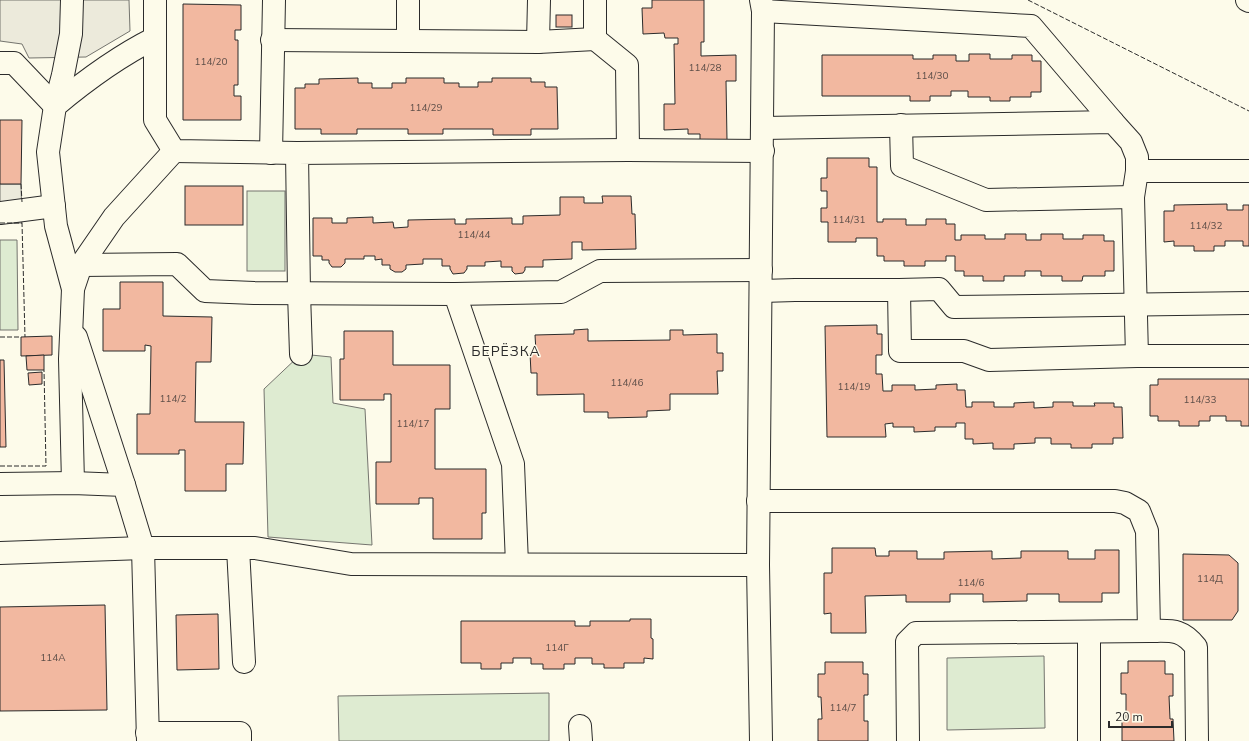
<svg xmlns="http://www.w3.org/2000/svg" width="1249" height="741" font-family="'Nunito Sans',sans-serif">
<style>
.green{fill:#deebd1;stroke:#74746e}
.parking{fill:#eceadb;stroke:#74746e}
.building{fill:#f2b8a0;stroke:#2b2b2b}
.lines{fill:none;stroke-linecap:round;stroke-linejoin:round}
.minor-casing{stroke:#2b2b2b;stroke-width:24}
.minor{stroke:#fdfbea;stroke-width:22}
.fence{stroke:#2b2b2b;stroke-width:1;stroke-dasharray:5 2;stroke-linecap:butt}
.labels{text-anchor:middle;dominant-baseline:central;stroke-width:3;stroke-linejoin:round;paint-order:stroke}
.number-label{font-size:10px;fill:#5d4e48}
.quarter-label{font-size:14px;letter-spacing:1px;fill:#2b2b2b;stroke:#fdfbea}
</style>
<rect width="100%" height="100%" fill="#fdfbea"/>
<g class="green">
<rect x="247" y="191" width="38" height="80"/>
<polygon points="0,240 17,240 18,330 0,330"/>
<polygon points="301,354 331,357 333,403 365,409 372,545 268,537 264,389"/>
<polygon points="1044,656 1045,728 947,730 947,658"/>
<polygon points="549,693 549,741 339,741 338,696"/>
</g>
<g class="parking">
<polygon points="0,0 129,0 130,31 86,57 29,58 22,44 0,41"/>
<polygon points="0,184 21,184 22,223 0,223"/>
</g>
<g class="building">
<polygon points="652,0 704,0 704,42 701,42 701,56 736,55 736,81 726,81 727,140 700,140 700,134 688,134 688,129 664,130 664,104 675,104 674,44 678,44 678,38 665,38 664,33 643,34 642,8 652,8"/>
<polygon points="183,4 241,5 241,30 235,30 235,40 238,40 238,85 234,85 234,96 241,96 241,120 183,120"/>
<rect x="556" y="15" width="16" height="12"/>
<polygon points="969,54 990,54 990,59 1012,59 1012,55 1032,55 1032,61 1041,61 1041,92 1031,92 1031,97 1010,97 1010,101 990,101 990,97 968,97 968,91 951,91 951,96 930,96 930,101 910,101 910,96 822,96 822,55 913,55 913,59 933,59 933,55 956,55 956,61 969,61"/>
<polygon points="358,78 358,83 372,83 372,88 392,88 392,83 406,83 406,78 444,78 444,83 459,83 459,87 478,87 478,82 492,82 492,78 531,78 531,82 545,82 545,87 557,87 558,129 531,129 531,135 493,135 493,129 443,129 443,134 408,134 408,129 357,129 357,134 321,134 321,129 295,129 295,88 305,88 305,84 319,84 319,79"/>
<polygon points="0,120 22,120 21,184 0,184"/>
<polygon points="827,158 869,158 869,167 877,167 877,222 883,222 883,219 906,219 906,225 926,225 926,219 946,219 946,224 955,224 955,240 961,240 961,235 985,235 985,239 1005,239 1005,234 1026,234 1026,240 1041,240 1041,234 1063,234 1063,239 1083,239 1083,235 1104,235 1104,241 1114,241 1114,271 1105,271 1105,276 1083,276 1082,281 1062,281 1062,276 1041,276 1041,271 1025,271 1025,276 1004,276 1004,281 983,281 983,276 964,276 964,271 955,271 955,256 946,256 946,261 925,261 925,266 904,266 904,261 884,261 884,256 877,256 877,238 856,238 856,242 828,242 828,222 821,222 821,208 827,208 827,191 821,191 821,178 827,178"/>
<rect x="185" y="186" width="58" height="39"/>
<polygon points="602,196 631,196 632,214 635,214 636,249 582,250 582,242 572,242 572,259 543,260 543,267 525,267 525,270 523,273 515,274 512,271 512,267 501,267 501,261 485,262 485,266 467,266 467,269 464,273 453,274 450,269 450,266 442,266 442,259 423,259 423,264 406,265 406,269 402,272 395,272 390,269 390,265 382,265 382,259 375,260 375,256 364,256 364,259 345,259 345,263 341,267 332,267 329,263 329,260 322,260 322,256 313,256 313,218 332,218 332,223 347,223 347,218 373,217 373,223 393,222 394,228 408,227 408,220 455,219 455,224 466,224 466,219 512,218 512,224 523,224 523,216 560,215 560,197 584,197 584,203 603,203"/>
<polygon points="1227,204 1227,210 1243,210 1243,205 1249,205 1249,246 1243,246 1243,241 1225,241 1225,246 1214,246 1214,251 1194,251 1194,246 1174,246 1174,241 1164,242 1164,211 1174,211 1174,205"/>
<polygon points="120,282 163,282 163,316 212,317 211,362 196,362 195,422 244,422 243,464 226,464 226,491 185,491 185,450 179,450 179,454 137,454 137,414 150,414 151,346 145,345 145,351 103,351 103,309 120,309"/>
<polygon points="877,325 877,334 882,334 882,355 876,355 876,374 882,374 883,391 892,391 892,385 915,385 915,390 936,389 936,385 957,384 957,390 965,390 966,407 972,407 972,402 994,402 994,407 1014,407 1014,403 1034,402 1034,408 1053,407 1053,402 1073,402 1073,406 1095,406 1094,403 1114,403 1114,407 1122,407 1123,438 1113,438 1113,444 1092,444 1092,448 1071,448 1071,444 1051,444 1051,438 1035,438 1035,443 1014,444 1014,449 993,449 993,443 973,444 973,439 965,439 965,423 956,423 956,427 935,427 935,431 914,432 914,427 893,427 893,423 885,424 886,437 827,437 825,326"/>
<polygon points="588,329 588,341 670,340 670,330 683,330 683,335 717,334 717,353 723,353 723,371 717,371 718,394 670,394 670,410 647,411 647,417 608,418 608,412 584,412 584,394 537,395 537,373 531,373 530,353 536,352 535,335 574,334 574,330"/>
<polygon points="344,331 393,331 393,365 450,365 450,409 435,409 435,469 486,469 486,513 482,513 482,539 433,539 433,498 419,498 419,504 376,504 376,462 391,462 391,394 384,394 384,400 340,400 340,359 344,359"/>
<polygon points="52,336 52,355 21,356 21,337"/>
<polygon points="44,355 44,370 27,370 26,356"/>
<polygon points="0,360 4,360 6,447 0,447"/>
<polygon points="42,372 42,384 29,385 28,373"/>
<polygon points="1158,379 1249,379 1249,426 1241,426 1241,421 1226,421 1226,416 1210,416 1210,421 1199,421 1199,426 1179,426 1179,421 1158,421 1158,416 1150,416 1150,385 1158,385"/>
<polygon points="832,548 875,548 876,556 889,556 889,551 917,551 917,559 944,559 944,552 992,551 992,559 1021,558 1021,551 1068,551 1068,559 1095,559 1095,550 1119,550 1119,593 1102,593 1102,602 1059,602 1059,594 1027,594 1027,601 983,602 983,594 950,594 950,602 906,602 906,595 865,596 866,633 831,633 831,613 824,614 824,573 832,573"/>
<polygon points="1183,554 1229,555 1238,563 1238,611 1232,620 1183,620"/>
<polygon points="105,605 107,710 0,711 0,607"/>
<polygon points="218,614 219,669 177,670 176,615"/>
<polygon points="630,619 651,619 651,638 653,639 653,659 644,658 644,663 624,663 624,668 604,668 604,664 592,664 592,658 575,658 575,664 564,664 564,669 543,669 543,664 531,664 531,658 513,658 513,663 501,663 501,669 481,669 481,663 461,663 461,621 575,621 575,626 590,626 590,621 630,621"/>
<polygon points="1128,661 1165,661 1165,674 1173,674 1173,696 1169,696 1170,719 1173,719 1174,741 1122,741 1122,720 1126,720 1126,694 1121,694 1121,673 1128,673"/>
<polygon points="825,662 863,662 863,674 868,674 868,695 864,695 864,721 868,721 868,741 818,741 818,719 822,719 821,697 818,697 818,674 825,674"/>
</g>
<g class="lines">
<defs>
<g id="minor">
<polyline points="155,0 155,120 174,151 297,153"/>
<polyline points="595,0 595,39 627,65 628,150"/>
<polyline points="1247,0 1249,1"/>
<polyline points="763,11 1031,26 1113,122"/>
<polyline points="272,40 538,42 595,39"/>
<polyline points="408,41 408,0"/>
<polyline points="538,42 539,0"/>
<polyline points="0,63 14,63 55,106"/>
<polyline points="55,106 63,75 71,34 72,0"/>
<polyline points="901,125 902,166 986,200 1133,197"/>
<polyline points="763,128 1113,122 1131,142 1137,157 1137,171 1133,197 1137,356 1249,356"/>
<polyline points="271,153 274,0"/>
<polyline points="1137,171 1249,171"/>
<polyline points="0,213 54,206"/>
<polyline points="81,265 177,264 205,291 254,293 455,294 513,464 517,564"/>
<path d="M73,289L56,226L48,152L55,106C86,80 119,56 155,38"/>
<polyline points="899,290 939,289 954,307 1249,303"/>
<polyline points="761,291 795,290 899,290 900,351 964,351 989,360 1137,356"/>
<polyline points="455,294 561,292 600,271 761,270"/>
<polyline points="76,337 124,485"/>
<polyline points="301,354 299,293 297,153 628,150 763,151"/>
<polyline points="73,483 70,359 73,289 81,265 114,217 174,151"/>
<polyline points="0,484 73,483 124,485 143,548 148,741"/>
<polyline points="758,501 1115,501 1125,503 1139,511 1147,531 1149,631 916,633 907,642 908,741"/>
<polyline points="238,548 244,662"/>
<polyline points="0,553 143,548 255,548 351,564 758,565"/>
<path d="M1149,631C1171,631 1181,628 1196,647L1197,741"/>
<polyline points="1089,632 1089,741"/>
<polyline points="580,726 581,741"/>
<polyline points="147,733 240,733 240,741"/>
<polyline points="761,741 758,565 763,11 761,0"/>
</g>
</defs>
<use href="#minor" class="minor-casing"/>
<use href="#minor" class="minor"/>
<g class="fence">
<polyline points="1028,0 1249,111"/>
<polyline points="21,184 22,202"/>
<polyline points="0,223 22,223 25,337"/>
<polyline points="0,337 21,337"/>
<polyline points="0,466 46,466 44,370"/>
</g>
</g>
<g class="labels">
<g class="number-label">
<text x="211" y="62">114/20</text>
<text x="705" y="68">114/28</text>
<text x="932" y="76">114/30</text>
<text x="426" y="108">114/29</text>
<text x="849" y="220">114/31</text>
<text x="1206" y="226">114/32</text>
<text x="474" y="235">114/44</text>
<text x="627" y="383">114/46</text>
<text x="854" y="387">114/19</text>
<text x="173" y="399">114/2</text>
<text x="1200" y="400">114/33</text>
<text x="413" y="424">114/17</text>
<text x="1210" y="579">114Д</text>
<text x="971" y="583">114/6</text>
<text x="557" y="648">114Г</text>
<text x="53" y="658">114А</text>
<text x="843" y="708">114/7</text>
</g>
<g class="quarter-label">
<text x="506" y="351">БЕРЁЗКА</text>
</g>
</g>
<path d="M1109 721v6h63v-6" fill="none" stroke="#2b2b2b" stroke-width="2"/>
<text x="1115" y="721" font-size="12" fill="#2b2b2b" stroke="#fdfbea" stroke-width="3" paint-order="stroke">20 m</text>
</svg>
